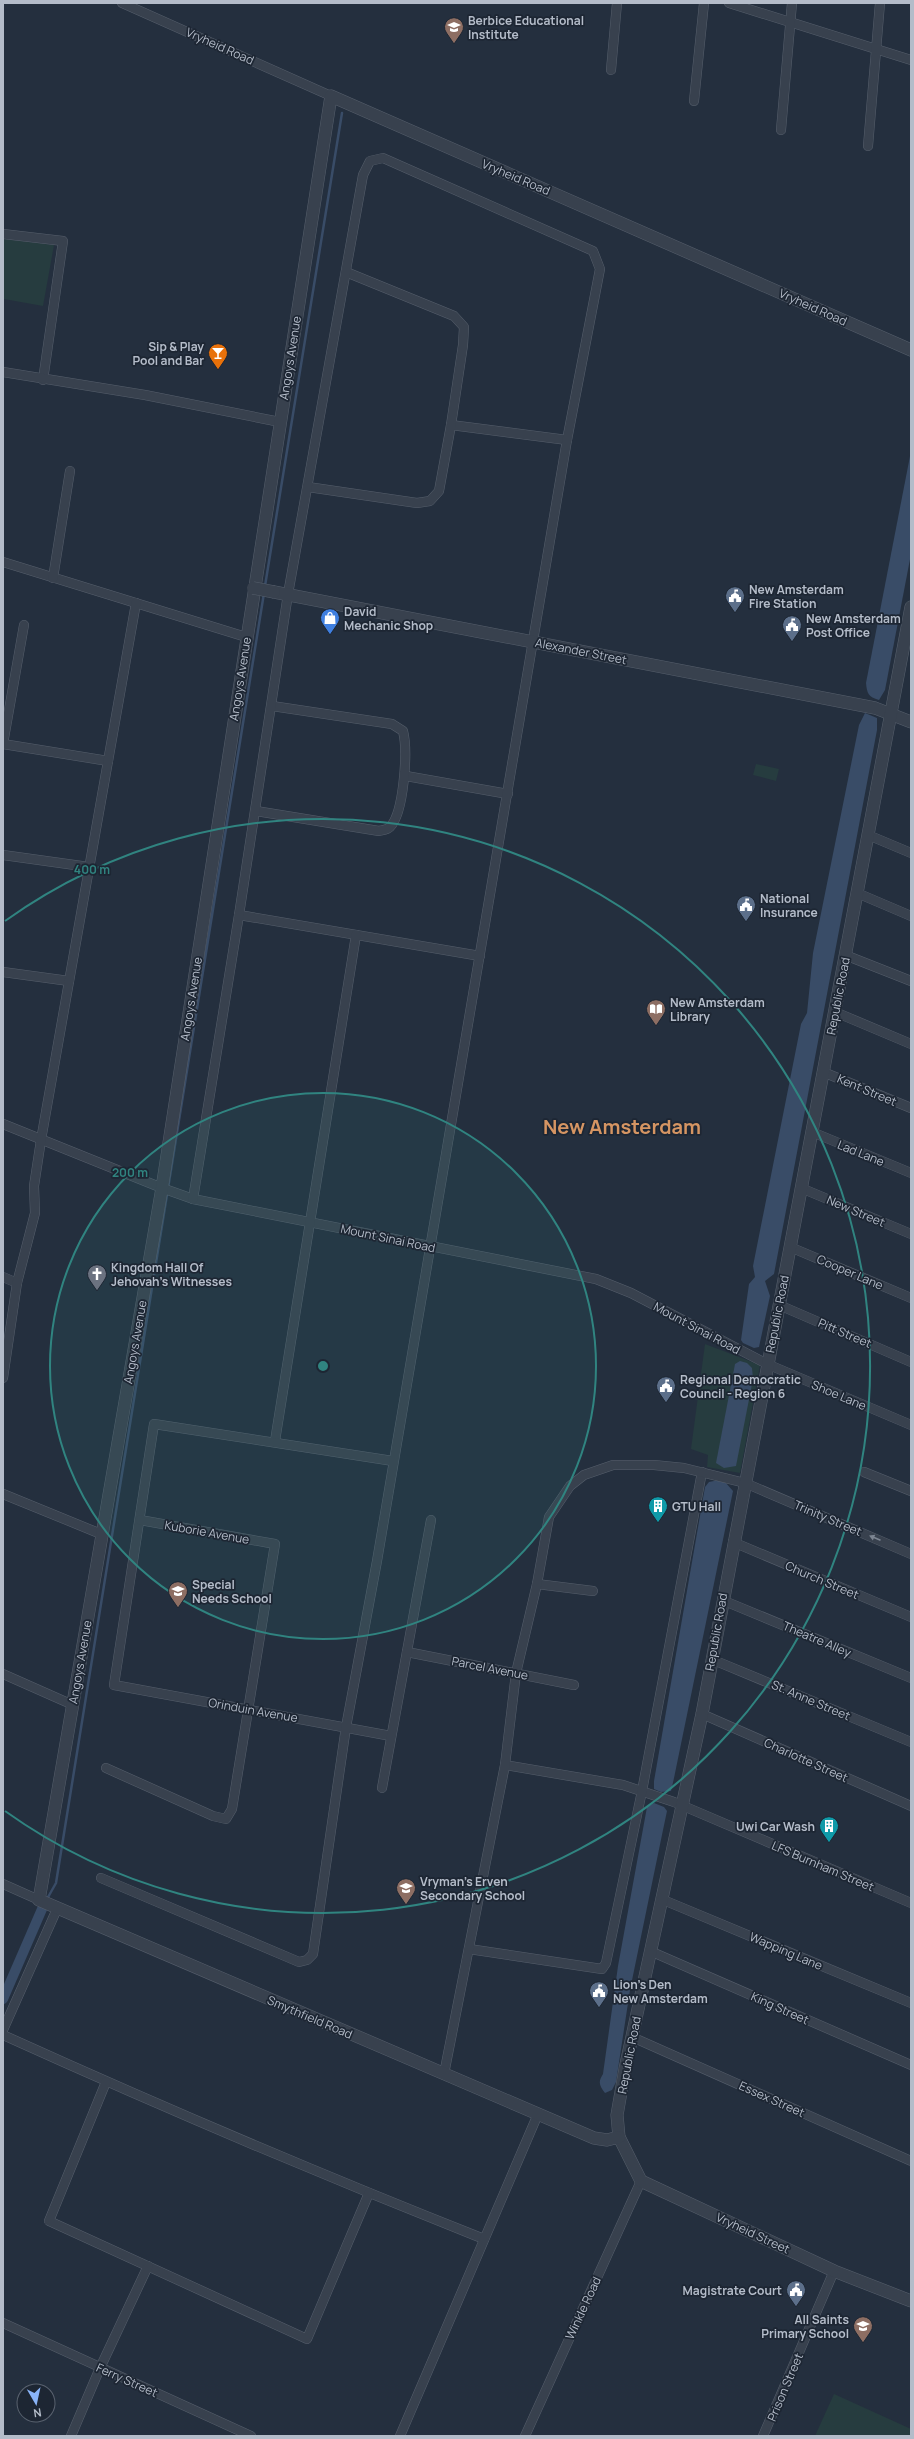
<svg xmlns="http://www.w3.org/2000/svg" width="914" height="2439" font-family="Manrope,sans-serif">
<style>
.green{fill:#263c3f}
.water{fill:#394c67}
.lines{fill:none;stroke-linecap:round;stroke-linejoin:round}
.stream{stroke:#394c67;stroke-width:2.5}
.canal{stroke:#394c67;stroke-width:10}
.minor-casing{stroke:#565f6c;stroke-width:10}
.tertiary-casing{stroke:#565f6c;stroke-width:13}
.minor{stroke:#38414e;stroke-width:9}
.tertiary{stroke:#38414e;stroke-width:12}
.tertiary-bridge-casing{stroke:#565f6c;stroke-width:13;stroke-linecap:butt}
.tertiary-bridge{stroke:#38414e;stroke-width:12}
.oneway{fill:#7c8592}
.ring{fill:none;stroke:#308480;stroke-width:2}
.labels{text-anchor:middle;dominant-baseline:central;stroke-width:3.5;stroke-linejoin:round;paint-order:stroke}
.poi-label{font-size:12px;font-weight:bold;fill:#b4bcc9;stroke:#1d2633;text-anchor:start}
.street-label{font-size:12px;fill:#b4bcc9;stroke:#1d2633}
.town-label{font-size:20px;font-weight:bold;fill:#d59563;stroke:#1d2633}
.centre{fill:#308480;stroke:#1d2633;stroke-width:2}
.ring-label{font-size:12px;text-anchor:middle;font-weight:bold;fill:#308480;stroke:#1d2633;stroke-width:3.5;stroke-linejoin:round;paint-order:stroke}
</style>
<rect width="100%" height="100%" fill="#242f3e"/>
<g class="green">
<polygon points="3,239 54,245 43,306 4,299 3,304"/>
<polygon points="756,764 779,769 776,781 753,775"/>
<polygon points="705,1344 760,1365 740,1473 707,1467 708,1455 691,1449"/>
<polygon points="834,2394 911,2429 911,2436 815,2436"/>
</g>
<g class="water">
<path d="M911,451V554L885,690L879,700C868,697 867,693 866,683Z"/>
<polygon points="865,713 877,718 877,730 774,1274 765,1281 770,1296 759,1347 754,1348 743,1343 741,1340 749,1284 755,1277 753,1266 801,1024 807,1013 813,953 859,725"/>
<polygon points="740,1361 747,1363 752,1368 753,1379 736,1466 724,1468 716,1463 735,1364"/>
<polygon points="719,1480 725,1482 733,1491 674,1778 671,1791 661,1792 654,1789 654,1781 705,1487 709,1482"/>
<path d="M654,1803L664,1807L667,1811L663,1830L630,1990L616,2082L612,2090L605,2093C599,2085 598,2082 603,2074L618,1966L647,1807Z"/>
</g>
<g class="lines">
<g class="stream">
<polyline points="265,586 342,113"/>
<polyline points="47,1899 56,1883 264,593"/>
</g>
<polyline class="canal" points="3,1999 42,1909"/>
<defs>
<g id="minor">
<polyline points="122,3 331,96"/>
<polyline points="729,3 911,60"/>
<polyline points="611,70 617,3"/>
<polyline points="694,101 704,3"/>
<polyline points="781,130 792,3"/>
<polyline points="868,146 880,3"/>
<polyline points="3,234 63,241 43,380"/>
<polyline points="3,372 145,395 280,422"/>
<polyline points="451,425 567,440"/>
<polyline points="308,487 417,503 430,501 439,491 451,425 463,345 464,327 454,316 346,272"/>
<polyline points="3,562 246,637"/>
<polyline points="53,578 70,471"/>
<polyline points="3,744 24,625"/>
<polyline points="3,744 108,761"/>
<polyline points="406,776 508,794"/>
<path d="M256,811L379,831C383,830 387,830 390,827C404,813 408,751 403,731L392,724L272,706"/>
<polyline points="868,835 911,853"/>
<polyline points="3,855 89,867"/>
<polyline points="857,893 911,916"/>
<polyline points="239,915 480,956"/>
<polyline points="845,955 911,981"/>
<polyline points="3,972 69,981"/>
<polyline points="835,1012 911,1044"/>
<polyline points="823,1072 911,1108"/>
<polyline points="3,1124 162,1188 193,1199 596,1279 631,1293 767,1364 911,1425"/>
<polyline points="812,1132 911,1173"/>
<polyline points="801,1188 911,1234"/>
<polyline points="790,1247 911,1298"/>
<polyline points="3,1277 17,1283"/>
<polyline points="779,1305 911,1362"/>
<polyline points="3,1378 17,1283 35,1213 34,1186 41,1140 136,603"/>
<polyline points="275,1441 356,935"/>
<polyline points="864,1472 911,1491"/>
<polyline points="3,1494 101,1534"/>
<polyline points="733,1542 911,1617"/>
<polyline points="537,1584 593,1591"/>
<polyline points="722,1600 911,1678"/>
<polyline points="407,1652 574,1685"/>
<polyline points="711,1659 911,1742"/>
<polyline points="3,1674 73,1705"/>
<polyline points="702,1714 911,1806"/>
<polyline points="391,1736 114,1685 154,1424 393,1461"/>
<polyline points="505,1765 623,1785 674,1802 911,1903"/>
<polyline points="106,1768 213,1816 226,1819 232,1809 275,1544 140,1520"/>
<polyline points="382,1788 431,1520"/>
<polyline points="101,1878 299,1962 307,1960 313,1954 346,1727 377,1561 567,440 600,269 593,251 383,158 370,161 363,175 288,594 239,915 193,1199"/>
<polyline points="3,1884 39,1900"/>
<polyline points="661,1899 911,2003"/>
<polyline points="469,1949 602,1969 606,1963 642,1791 702,1472"/>
<polyline points="650,1951 911,2065"/>
<polyline points="3,2030 57,1909"/>
<path d="M3,2035C162,2107 322,2175 484,2239"/>
<polyline points="632,2037 911,2161"/>
<polyline points="444,2074 505,1765 516,1673 537,1584 549,1517 570,1486 584,1475 613,1465 654,1465 684,1468 745,1483 911,1554"/>
<polyline points="106,2082 49,2221 307,2339 369,2193"/>
<polyline points="3,2323 251,2436"/>
<polyline points="71,2436 100,2368 148,2266"/>
<polyline points="400,2436 538,2114"/>
<polyline points="525,2436 641,2181"/>
<polyline points="763,2436 834,2271"/>
</g>
<g id="tertiary">
<polyline points="274,592 875,708 911,722"/>
<polyline points="911,607 702,1714 625,2069 617,2115 619,2137 641,2181 834,2271 911,2301"/>
<polyline points="619,2137 607,2140 594,2138 39,1900 162,1188 331,96 911,350"/>
</g>
</defs>
<use href="#minor" class="minor-casing"/>
<use href="#tertiary" class="tertiary-casing"/>
<use href="#minor" class="minor"/>
<use href="#tertiary" class="tertiary"/>
<defs>
<polyline id="tertiary-bridge" points="253,588 274,592"/>
</defs>
<use href="#tertiary-bridge" class="tertiary-bridge-casing"/>
<use href="#tertiary-bridge" class="tertiary-bridge"/>
</g>
<defs><path id="oneway-solid" d="M-6-.8H1V-3.2L6.5 0L1 3.2V.8H-6Z"/></defs>
<use class="oneway" href="#oneway-solid" transform="translate(875 1538) rotate(-157)"/>
<circle cx="323" cy="1366" r="273" fill="#308480" fill-opacity=".12"/>
<g class="ring">
<circle cx="323" cy="1366" r="273"/>
<path d="M5 921A547 547 0 1 1 5 1811"/>
</g>
<defs>
<symbol id="school-pin" viewBox="-11 -11 22 30"><path d="M0 17L-7.5 6A9.5 9.5 0 1 1 7.5 6Z" fill="#8d6e63" stroke="#1d2633"/><path d="M0-5L7-2L0 1L-7-2ZM-4 1L0 2.5L4 1V4Q0 6-4 4Z" fill="#fff"/></symbol>
<symbol id="bar-pin" viewBox="-11 -11 22 30"><path d="M0 17L-7.5 6A9.5 9.5 0 1 1 7.5 6Z" fill="#e8710a" stroke="#1d2633"/><path d="M-6-5H6L.8 .8V4.5H3.5V6h-7V4.5H-.8V.8Z" fill="#fff"/></symbol>
<symbol id="civic-pin" viewBox="-11 -11 22 30"><path d="M0 17L-7.5 6A9.5 9.5 0 1 1 7.5 6Z" fill="#5c6f8a" stroke="#1d2633"/><path d="M-.6-6.5H3V-4.5H.6V-3L4-1V1h2V6H-6V1h2V-1L-.6-3ZM-1.2 2.5V6h2.4V2.5Z" fill="#fff"/></symbol>
<symbol id="shop-pin" viewBox="-11 -11 22 30"><path d="M0 17L-7.5 6A9.5 9.5 0 1 1 7.5 6Z" fill="#3f7fe0" stroke="#1d2633"/><path d="M-5-2.5h2.3a2.7 3.5 0 0 1 5.4 0H5L5.5 6h-11ZM-1.5-2.5h3a1.5 2.3 0 0 0-3 0Z" fill="#fff"/></symbol>
<symbol id="library-pin" viewBox="-11 -11 22 30"><path d="M0 17L-7.5 6A9.5 9.5 0 1 1 7.5 6Z" fill="#8d6e63" stroke="#1d2633"/><path d="M-6-4Q-3-5.5-.7-3.5V5Q-3 3-6 4ZM6-4Q3-5.5 .7-3.5V5Q3 3 6 4Z" fill="#fff"/></symbol>
<symbol id="church-pin" viewBox="-11 -11 22 30"><path d="M0 17L-7.5 6A9.5 9.5 0 1 1 7.5 6Z" fill="#6b7280" stroke="#1d2633"/><path d="M-1.2-6h2.4v3.5h3.3v2.4h-3.3V6h-2.4V-.1h-3.3v-2.4h3.3Z" fill="#fff"/></symbol>
<symbol id="building-pin" viewBox="-11 -11 22 30"><path d="M0 17L-7.5 6A9.5 9.5 0 1 1 7.5 6Z" fill="#0f9aa8" stroke="#1d2633"/><path d="M-4-6H4V6H1V3H-1V6H-4ZM-2.5-4.3h1.7v1.8h-1.7ZM.8-4.3h1.7v1.8H.8ZM-2.5-1h1.7V.8h-1.7ZM.8-1h1.7V.8H.8Z" fill="#fff"/></symbol>
</defs>
<g fill-rule="evenodd">
<use href="#school-pin" x="443" y="16" width="22" height="30"/>
<use href="#bar-pin" x="207" y="342" width="22" height="30"/>
<use href="#civic-pin" x="724" y="585" width="22" height="30"/>
<use href="#shop-pin" x="319" y="607" width="22" height="30"/>
<use href="#civic-pin" x="781" y="614" width="22" height="30"/>
<use href="#civic-pin" x="735" y="894" width="22" height="30"/>
<use href="#library-pin" x="645" y="998" width="22" height="30"/>
<use href="#church-pin" x="86" y="1263" width="22" height="30"/>
<use href="#civic-pin" x="655" y="1375" width="22" height="30"/>
<use href="#building-pin" x="647" y="1495" width="22" height="30"/>
<use href="#school-pin" x="167" y="1580" width="22" height="30"/>
<use href="#building-pin" x="818" y="1815" width="22" height="30"/>
<use href="#school-pin" x="395" y="1877" width="22" height="30"/>
<use href="#civic-pin" x="588" y="1980" width="22" height="30"/>
<use href="#civic-pin" x="785" y="2279" width="22" height="30"/>
<use href="#school-pin" x="852" y="2315" width="22" height="30"/>
</g>
<g class="labels">
<g class="poi-label">
<text x="468" y="20">Berbice Educational<tspan x="468" dy="14">Institute</tspan></text>
<text x="204" y="346" text-anchor="end">Sip &amp; Play<tspan x="204" dy="14">Pool and Bar</tspan></text>
<text x="749" y="589">New Amsterdam<tspan x="749" dy="14">Fire Station</tspan></text>
<text x="344" y="611">David<tspan x="344" dy="14">Mechanic Shop</tspan></text>
<text x="806" y="618">New Amsterdam<tspan x="806" dy="14">Post Office</tspan></text>
<text x="760" y="898">National<tspan x="760" dy="14">Insurance</tspan></text>
<text x="670" y="1002">New Amsterdam<tspan x="670" dy="14">Library</tspan></text>
<text x="111" y="1267">Kingdom Hall Of<tspan x="111" dy="14">Jehovah’s Witnesses</tspan></text>
<text x="680" y="1379">Regional Democratic<tspan x="680" dy="14">Council - Region 6</tspan></text>
<text x="672" y="1506">GTU Hall</text>
<text x="192" y="1584">Special<tspan x="192" dy="14">Needs School</tspan></text>
<text x="815" y="1826" text-anchor="end">Uwi Car Wash</text>
<text x="420" y="1881">Vryman's Erven<tspan x="420" dy="14">Secondary School</tspan></text>
<text x="613" y="1984">Lion's Den<tspan x="613" dy="14">New Amsterdam</tspan></text>
<text x="782" y="2290" text-anchor="end">Magistrate Court</text>
<text x="849" y="2319" text-anchor="end">All Saints<tspan x="849" dy="14">Primary School</tspan></text>
</g>
<g class="street-label">
<text transform="translate(220 46) rotate(24)">Vryheid Road</text>
<text transform="translate(516 177) rotate(23)">Vryheid Road</text>
<text transform="translate(813 307) rotate(24)">Vryheid Road</text>
<text transform="translate(290 358) rotate(-81)">Angoys Avenue</text>
<text transform="translate(581 651) rotate(11)">Alexander Street</text>
<text transform="translate(240 679) rotate(-81)">Angoys Avenue</text>
<text transform="translate(838 996) rotate(-79)">Republic Road</text>
<text transform="translate(191 999) rotate(-81)">Angoys Avenue</text>
<text transform="translate(867 1090) rotate(23)">Kent Street</text>
<text transform="translate(861 1153) rotate(22)">Lad Lane</text>
<text transform="translate(856 1211) rotate(23)">New Street</text>
<text transform="translate(388 1238) rotate(12)">Mount Sinai Road</text>
<text transform="translate(850 1272) rotate(23)">Cooper Lane</text>
<text transform="translate(777 1314) rotate(-79)">Republic Road</text>
<text transform="translate(697 1328) rotate(28)">Mount Sinai Road</text>
<text transform="translate(845 1333) rotate(23)">Pitt Street</text>
<text transform="translate(135 1342) rotate(-80)">Angoys Avenue</text>
<text transform="translate(839 1395) rotate(23)">Shoe Lane</text>
<text transform="translate(828 1518) rotate(23)">Trinity Street</text>
<text transform="translate(207 1532) rotate(10)">Kuborie Avenue</text>
<text transform="translate(822 1580) rotate(23)">Church Street</text>
<text transform="translate(716 1632) rotate(-80)">Republic Road</text>
<text transform="translate(817 1639) rotate(23)">Theatre Alley</text>
<text transform="translate(80 1662) rotate(-80)">Angoys Avenue</text>
<text transform="translate(490 1668) rotate(11)">Parcel Avenue</text>
<text transform="translate(811 1700) rotate(23)">St. Anne Street</text>
<text transform="translate(253 1710) rotate(10)">Orinduin Avenue</text>
<text transform="translate(806 1760) rotate(24)">Charlotte Street</text>
<text transform="translate(823 1866) rotate(23)">LFS Burnham Street</text>
<text transform="translate(786 1951) rotate(23)">Wapping Lane</text>
<text transform="translate(780 2008) rotate(24)">King Street</text>
<text transform="translate(310 2017) rotate(23)">Smythfield Road</text>
<text transform="translate(629 2055) rotate(-79)">Republic Road</text>
<text transform="translate(772 2099) rotate(24)">Essex Street</text>
<text transform="translate(753 2233) rotate(25)">Vryheid Street</text>
<text transform="translate(583 2308) rotate(-65)">Winkle Road</text>
<text transform="translate(127 2380) rotate(24)">Ferry Street</text>
<text transform="translate(785 2387) rotate(-67)">Prison Street</text>
</g>
<g class="town-label">
<text x="622" y="1126">New Amsterdam</text>
</g>
</g>
<circle cx="323" cy="1366" r="6" class="centre"/>
<g class="ring-label">
<text x="92" y="874">400 m</text>
<text x="130" y="1177">200 m</text>
</g>
<rect width="914" height="2439" fill="none" stroke="#b4bcc9" stroke-width="8"/>
<g transform="translate(36 2403) rotate(171)"><circle r="19" fill="#1d2633" stroke="#59626f"/>
<path d="M0-3L7 15L0 10L-7 15Z" fill="#8ab4f8"/>
<text y="-6" font-size="11" font-weight="bold" text-anchor="middle" fill="#b4bcc9">N</text>
</g>
</svg>
